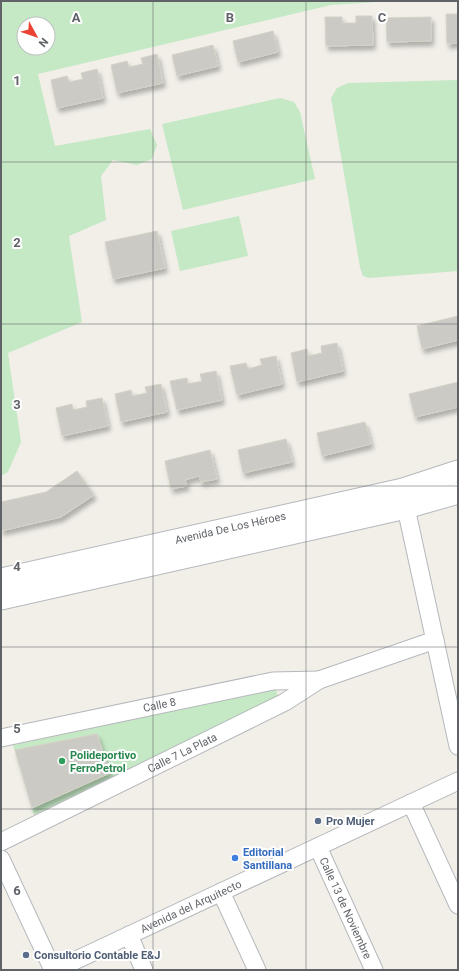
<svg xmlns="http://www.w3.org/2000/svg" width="459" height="971" font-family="Roboto,sans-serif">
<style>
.green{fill:#c5e8c5;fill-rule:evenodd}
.building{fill:#cccac5;stroke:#d6d1c6;filter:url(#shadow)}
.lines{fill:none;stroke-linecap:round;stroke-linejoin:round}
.minor-casing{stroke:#b5b8bc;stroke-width:19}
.tertiary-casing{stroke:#b5b8bc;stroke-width:23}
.minor{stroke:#fff;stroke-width:17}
.tertiary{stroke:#fff;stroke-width:21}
.grid{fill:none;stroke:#5f6368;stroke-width:1;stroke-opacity:0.55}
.leisure-dot{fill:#2e9e5b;stroke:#fff;stroke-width:1.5}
.service-dot{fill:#5c6f8a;stroke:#fff;stroke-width:1.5}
.shop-dot{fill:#3f7fe0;stroke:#fff;stroke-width:1.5}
.labels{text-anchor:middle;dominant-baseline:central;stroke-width:4;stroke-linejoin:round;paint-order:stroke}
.street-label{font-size:11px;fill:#5f6368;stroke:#fff}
.leisure-label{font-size:11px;font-weight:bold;fill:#27864d;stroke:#fff;text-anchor:start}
.service-label{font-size:11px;font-weight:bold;fill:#4e5e75;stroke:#fff;text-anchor:start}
.shop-label{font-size:11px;font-weight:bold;fill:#366cbe;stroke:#fff;text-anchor:start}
.grid-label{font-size:13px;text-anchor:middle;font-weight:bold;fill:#5f6368;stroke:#fff;stroke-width:4;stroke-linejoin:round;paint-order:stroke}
</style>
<defs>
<filter id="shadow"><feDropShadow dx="2.5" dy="4.5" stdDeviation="2" flood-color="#0004"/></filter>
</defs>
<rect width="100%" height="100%" fill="#f1efe8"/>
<g class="green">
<path d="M1,1H393L331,5L38,74L55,146L150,129L157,145L152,159L137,165L113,160L101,176L106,220L69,236L82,322L8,353L21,442L8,472L1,476ZM24,24H48V48H24Z"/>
<polygon points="458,80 458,271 369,278 363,276 360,267 331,98 337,88 348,83"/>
<polygon points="280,98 294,102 300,112 315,179 183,210 162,124"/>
<polygon points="239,216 248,256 180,271 171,231"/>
<polygon points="276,689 278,699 34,815 13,745"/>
</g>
<g class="building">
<polygon points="446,14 458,14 458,43 447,44"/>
<polygon points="356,16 372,16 373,45 326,46 325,17 342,17 342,23 356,23"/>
<polygon points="431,17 431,41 387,42 386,18"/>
<polygon points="273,31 278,52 238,62 233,41"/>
<polygon points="213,45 218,66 177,76 172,55"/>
<polygon points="157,54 163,83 117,93 111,65 127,61 129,67 143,64 141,58"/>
<polygon points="97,69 103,98 57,108 51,80 67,76 69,82 83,79 81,73"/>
<polygon points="157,231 165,268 113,279 105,242"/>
<polygon points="458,316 458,340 422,349 417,326"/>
<polygon points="337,343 343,371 297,382 291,353 307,349 308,356 322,353 321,346"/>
<polygon points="276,356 282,384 237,395 230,366 246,363 248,369 262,365 260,359"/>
<polygon points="216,371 222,400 177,410 170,381 187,378 188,384 202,381 200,374"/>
<polygon points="458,382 458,407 415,417 409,394"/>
<polygon points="161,384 167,412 121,422 115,394 131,390 132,396 147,393 145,387"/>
<polygon points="102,398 108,426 62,436 56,408 72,404 73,410 87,407 86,401"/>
<polygon points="365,422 371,444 322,456 317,433"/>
<polygon points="286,439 292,462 243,473 238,450"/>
<polygon points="210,450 217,479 201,482 199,476 185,480 187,486 171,489 165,461"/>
<polygon points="77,471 94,495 61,517 1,531 1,502 46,492"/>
<polygon points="97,734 110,773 32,808 15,750"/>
</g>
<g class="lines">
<defs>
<g id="minor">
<polyline points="406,508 458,746"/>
<path id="s1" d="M1,738L273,681L319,680"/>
<polyline points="411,803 458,905"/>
<path id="s2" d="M1,842L285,702L319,680L435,640"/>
<path id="s3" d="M318,847L374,970"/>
<polyline points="1,859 53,970"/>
<polyline points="221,892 257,970"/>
<polyline points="129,935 144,970"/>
<path id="s4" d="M55,970L458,781"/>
</g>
<g id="tertiary">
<path id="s5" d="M1,579L403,489L458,471"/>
<polyline points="1,599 406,508 458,493"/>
</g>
</defs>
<use href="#minor" class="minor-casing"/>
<use href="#tertiary" class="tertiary-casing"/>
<use href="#minor" class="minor"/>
<use href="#tertiary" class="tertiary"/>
</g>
<path class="grid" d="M153,1V970M306,1V970M1,162H458M1,324H458M1,486H458M1,647H458M1,809H458"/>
<circle class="leisure-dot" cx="62" cy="761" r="4"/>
<g class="service-dot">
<circle cx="318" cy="821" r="4"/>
<circle cx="26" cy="955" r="4"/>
</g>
<circle class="shop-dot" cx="235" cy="858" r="4"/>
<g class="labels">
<g class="street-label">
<text stroke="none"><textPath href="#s5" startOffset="235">Avenida De Los Héroes</textPath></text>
<text stroke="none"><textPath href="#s1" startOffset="162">Calle 8</textPath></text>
<text stroke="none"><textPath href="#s2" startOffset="202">Calle 7 La Plata</textPath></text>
<text stroke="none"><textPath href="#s4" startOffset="150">Avenida del Arquitecto</textPath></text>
<text stroke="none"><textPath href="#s3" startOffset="67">Calle 13 de Noviembre</textPath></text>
</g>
<g class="leisure-label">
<text x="70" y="755">Polideportivo<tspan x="70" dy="13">FerroPetrol</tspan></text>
</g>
<g class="service-label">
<text x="326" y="821">Pro Mujer</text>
<text x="34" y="955">Consultorio Contable E&amp;J</text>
</g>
<g class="shop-label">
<text x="243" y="852">Editorial<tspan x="243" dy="13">Santillana</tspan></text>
</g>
</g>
<g class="grid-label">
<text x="76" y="22">A</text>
<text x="230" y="22">B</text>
<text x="382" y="22">C</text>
<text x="17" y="85">1</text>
<text x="17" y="247">2</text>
<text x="17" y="409">3</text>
<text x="17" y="571">4</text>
<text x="17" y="733">5</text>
<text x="17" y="895">6</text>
</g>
<rect width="459" height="971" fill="none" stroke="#5f6368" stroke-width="4"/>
<g transform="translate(36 36) rotate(130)"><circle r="19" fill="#ffffff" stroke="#bfc1c3"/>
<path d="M0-3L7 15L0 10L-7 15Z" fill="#ea4335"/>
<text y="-6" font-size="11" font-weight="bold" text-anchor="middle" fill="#5f6368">N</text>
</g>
</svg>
